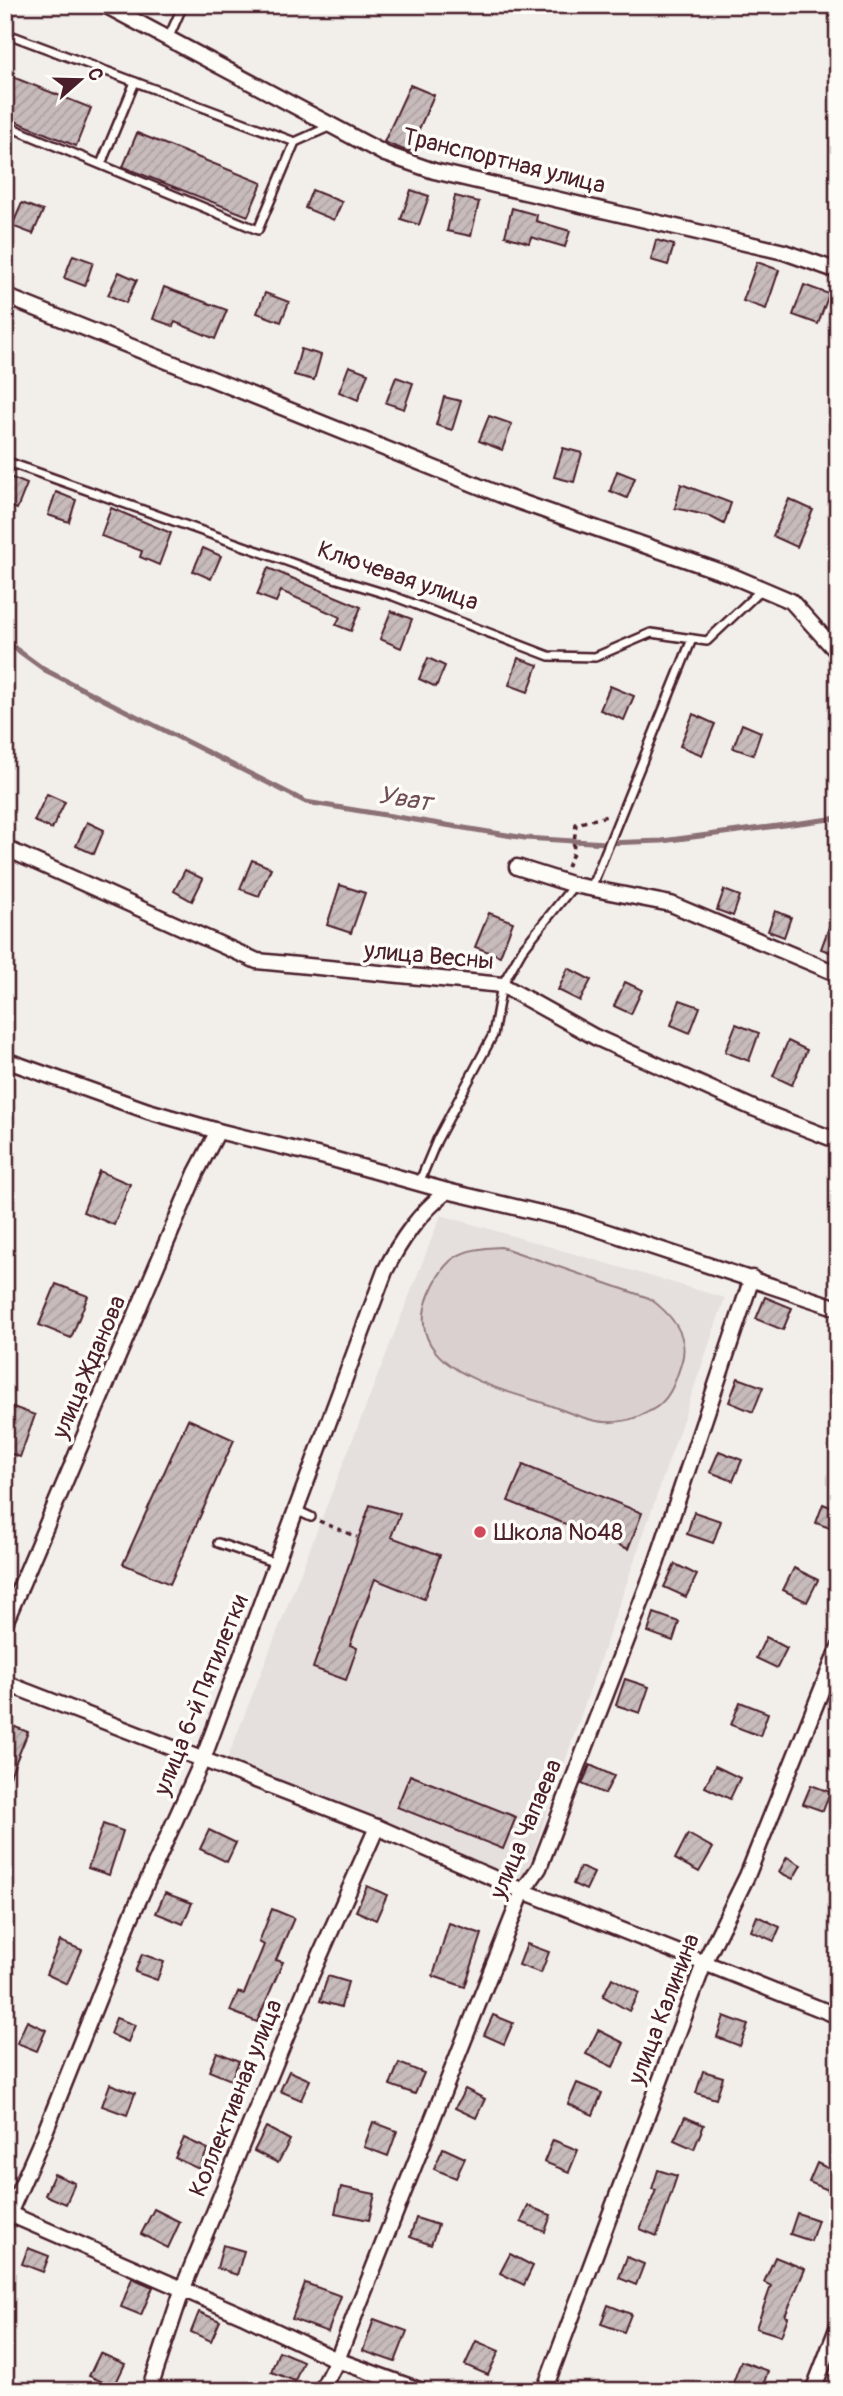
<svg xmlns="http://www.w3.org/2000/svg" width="843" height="2396" font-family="Pangolin,sans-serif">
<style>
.built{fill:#e5dfdd}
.grass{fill:#d9d0cf;stroke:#92787d;stroke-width:2}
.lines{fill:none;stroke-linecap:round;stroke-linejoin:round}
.stream{stroke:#8b6f75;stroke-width:5}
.building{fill:url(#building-hatch);stroke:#4a1f2b;stroke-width:2}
.service-casing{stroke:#4a1f2b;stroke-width:12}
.minor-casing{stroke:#4a1f2b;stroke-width:19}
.path{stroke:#4a1f2b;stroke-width:3.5;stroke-dasharray:5 5;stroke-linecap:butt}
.service{stroke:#fdfcf7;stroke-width:7}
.minor{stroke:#fdfcf7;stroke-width:14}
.poi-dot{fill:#d1495b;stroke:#fdfcf7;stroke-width:2.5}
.labels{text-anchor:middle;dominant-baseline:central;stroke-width:7;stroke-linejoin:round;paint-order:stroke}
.street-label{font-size:24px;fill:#4a1f2b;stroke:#fdfcf7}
.poi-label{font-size:24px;fill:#4a1f2b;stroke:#fdfcf7;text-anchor:start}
.water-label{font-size:26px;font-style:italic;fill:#704e56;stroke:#fdfcf7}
</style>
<defs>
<pattern id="building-hatch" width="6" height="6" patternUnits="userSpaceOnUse" patternTransform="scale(1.75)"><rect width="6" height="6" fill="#c8bbbb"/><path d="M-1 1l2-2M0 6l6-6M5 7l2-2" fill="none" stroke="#ada0a1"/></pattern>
</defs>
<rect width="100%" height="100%" fill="#f2efeb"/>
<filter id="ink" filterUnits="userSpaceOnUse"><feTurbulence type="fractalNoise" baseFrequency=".0143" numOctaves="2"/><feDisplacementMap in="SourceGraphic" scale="14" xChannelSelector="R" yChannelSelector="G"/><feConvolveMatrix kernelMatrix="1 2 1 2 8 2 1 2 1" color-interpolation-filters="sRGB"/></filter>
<g filter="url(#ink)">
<polygon class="built" points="441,1215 725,1298 522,1886 224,1767"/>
<path class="grass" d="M501,1247L649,1298C670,1313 691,1336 681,1364C675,1383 669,1402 650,1411C636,1419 621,1423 604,1422C585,1421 562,1409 543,1403C496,1388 400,1366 429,1295C445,1256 459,1249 501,1247Z"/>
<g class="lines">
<polyline class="stream" points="5,641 45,670 306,802 525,838 606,843 662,841 838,818"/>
</g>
<g class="building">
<polygon points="5,74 91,108 76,146 5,117"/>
<polygon points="410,85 434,95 409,152 384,142"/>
<polygon points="137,133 262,183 248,216 123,167"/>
<polygon points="312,190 342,202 334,220 305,208"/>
<polygon points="411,190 429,196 419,225 401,219"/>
<polygon points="455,196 479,202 471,236 447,231"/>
<polygon points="22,203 43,211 33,234 12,226"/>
<polygon points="512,208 537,215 536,221 570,231 565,247 531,237 529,243 505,236"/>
<polygon points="656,240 674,245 668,265 651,260"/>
<polygon points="73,255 93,262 85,286 64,278"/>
<polygon points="757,262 779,270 766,309 743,301"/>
<polygon points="119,272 137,280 126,303 108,295"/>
<polygon points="804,285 829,294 818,324 793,315"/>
<polygon points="164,287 227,310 215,339 175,322 173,326 153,319"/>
<polygon points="265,293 289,302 281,322 257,313"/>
<polygon points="301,349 321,355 314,380 294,375"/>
<polygon points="349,366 368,373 358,400 339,392"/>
<polygon points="396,377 413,383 404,409 386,403"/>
<polygon points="444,397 461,401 452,430 436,425"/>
<polygon points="489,416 512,424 502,450 479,441"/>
<polygon points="563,448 582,453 574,482 554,477"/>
<polygon points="617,471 635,478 627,498 610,491"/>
<polygon points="10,477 27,484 17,509 5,504 5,489"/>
<polygon points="681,484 731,503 724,524 709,516 675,508"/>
<polygon points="56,492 76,500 69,522 48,515"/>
<polygon points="789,499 813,510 797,547 773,536"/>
<polygon points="111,508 171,533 159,565 140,557 142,551 101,536"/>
<polygon points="203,548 221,556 211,579 193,571"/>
<polygon points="268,568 361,607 351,631 336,625 340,617 281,591 276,602 257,595"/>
<polygon points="391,611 412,619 401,648 380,639"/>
<polygon points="428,658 445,666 436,687 419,679"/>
<polygon points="518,658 538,665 528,692 509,685"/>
<polygon points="610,686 634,696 624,720 600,710"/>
<polygon points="693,714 715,724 702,755 680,746"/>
<polygon points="742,724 761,732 753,755 733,748"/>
<polygon points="47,794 65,802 52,829 34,821"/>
<polygon points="87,822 104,830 94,854 76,846"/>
<polygon points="252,860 271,868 259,896 240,889"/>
<polygon points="185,870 203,879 192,901 174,891"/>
<polygon points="340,885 365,893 351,933 327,925"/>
<polygon points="724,890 740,896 733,916 717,910"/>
<polygon points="836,908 838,909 838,955 821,949"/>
<polygon points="775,911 791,917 784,937 768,931"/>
<polygon points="489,913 513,922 500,956 475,947"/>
<polygon points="568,968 591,980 580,1001 558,990"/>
<polygon points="625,982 642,990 631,1014 614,1006"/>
<polygon points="680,1000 700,1007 690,1033 671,1025"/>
<polygon points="736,1024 759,1033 749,1061 725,1052"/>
<polygon points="788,1041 807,1050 792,1085 773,1076"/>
<polygon points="99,1171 130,1184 114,1225 83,1212"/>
<polygon points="56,1284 88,1296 71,1338 39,1325"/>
<polygon points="765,1297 792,1308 783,1330 756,1319"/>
<polygon points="738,1378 763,1387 753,1412 729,1402"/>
<polygon points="5,1404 35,1415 20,1457 5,1452"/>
<polygon points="188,1419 234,1440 170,1584 123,1564"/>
<polygon points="719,1451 742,1460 733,1481 710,1472"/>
<polygon points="523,1465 642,1513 628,1549 508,1501"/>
<polygon points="823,1504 838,1510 838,1531 816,1523"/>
<polygon points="370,1505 400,1514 391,1537 440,1555 424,1599 375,1579 350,1645 357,1648 346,1680 313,1668"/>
<polygon points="694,1512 721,1521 713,1543 687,1534"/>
<polygon points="675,1564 697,1575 686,1597 664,1587"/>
<polygon points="794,1568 818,1580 807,1602 783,1590"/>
<polygon points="654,1613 679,1622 673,1641 648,1632"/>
<polygon points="766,1637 787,1648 777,1668 756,1658"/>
<polygon points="625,1679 649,1687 640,1713 616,1705"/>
<polygon points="740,1702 768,1713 760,1736 731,1725"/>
<polygon points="5,1723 28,1732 6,1786 5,1786"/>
<polygon points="590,1765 614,1776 605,1794 582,1784"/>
<polygon points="715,1766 740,1778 730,1799 705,1787"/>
<polygon points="410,1775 516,1817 503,1849 397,1807"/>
<polygon points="811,1785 830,1792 823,1811 803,1804"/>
<polygon points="103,1824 123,1831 109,1875 88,1868"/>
<polygon points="209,1830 236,1843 227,1862 200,1849"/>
<polygon points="688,1834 713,1848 699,1872 675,1859"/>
<polygon points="787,1857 801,1865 793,1879 779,1872"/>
<polygon points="580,1867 594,1873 586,1890 573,1884"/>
<polygon points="367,1886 387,1895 376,1920 356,1911"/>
<polygon points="165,1893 192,1903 183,1924 156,1913"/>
<polygon points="272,1909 294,1918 276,1960 283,1962 257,2022 230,2011 238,1992 244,1994 264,1945 259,1942"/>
<polygon points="757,1916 780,1927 774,1941 751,1931"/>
<polygon points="449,1923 482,1934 465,1987 433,1976"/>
<polygon points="60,1941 82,1950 67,1984 46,1974"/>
<polygon points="527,1944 549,1952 541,1973 519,1965"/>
<polygon points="142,1954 164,1962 157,1980 135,1972"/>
<polygon points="328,1976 348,1982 341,2007 320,2001"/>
<polygon points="612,1978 639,1993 629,2011 603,1996"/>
<polygon points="493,2015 513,2023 504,2044 484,2035"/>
<polygon points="724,2016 748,2025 740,2046 717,2037"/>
<polygon points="116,2018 135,2025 128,2042 110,2034"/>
<polygon points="27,2021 46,2030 37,2051 17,2043"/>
<polygon points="598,2030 624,2043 613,2067 586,2054"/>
<polygon points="217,2052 239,2061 231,2080 209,2071"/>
<polygon points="399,2063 424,2073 415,2094 390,2085"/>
<polygon points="289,2071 310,2080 301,2100 280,2091"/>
<polygon points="703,2071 723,2077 716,2099 696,2093"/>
<polygon points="577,2083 602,2093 593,2115 568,2104"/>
<polygon points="110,2084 135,2093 127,2115 102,2106"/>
<polygon points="465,2089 485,2099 476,2118 455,2108"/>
<polygon points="685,2117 704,2125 694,2149 674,2140"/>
<polygon points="373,2122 397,2131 388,2156 364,2147"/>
<polygon points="266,2127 290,2140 278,2163 254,2151"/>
<polygon points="184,2138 208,2149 199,2169 175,2158"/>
<polygon points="553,2140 578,2150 569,2172 544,2162"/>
<polygon points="443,2148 465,2158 456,2178 434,2169"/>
<polygon points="817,2163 836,2172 828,2190 809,2182"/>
<polygon points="658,2170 677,2176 657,2236 640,2229 656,2190 652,2189"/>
<polygon points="54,2174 75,2183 66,2204 45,2195"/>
<polygon points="341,2187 375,2194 369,2220 335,2213"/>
<polygon points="528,2206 551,2215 545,2232 521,2222"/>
<polygon points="154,2209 180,2222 168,2248 141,2234"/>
<polygon points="797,2213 818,2220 811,2241 790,2234"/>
<polygon points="416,2218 438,2225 431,2245 410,2237"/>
<polygon points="223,2245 244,2251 237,2275 217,2268"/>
<polygon points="28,2248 49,2256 43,2272 22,2264"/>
<polygon points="510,2254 533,2266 524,2285 500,2273"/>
<polygon points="627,2257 644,2264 636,2285 619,2278"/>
<polygon points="775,2257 805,2269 785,2316 788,2317 781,2336 756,2328 771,2286 764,2282"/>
<polygon points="132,2278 153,2287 141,2315 121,2307"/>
<polygon points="305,2283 341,2296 328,2332 292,2319"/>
<polygon points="608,2305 631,2314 624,2332 601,2324"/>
<polygon points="199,2312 220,2321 211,2341 191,2332"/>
<polygon points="374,2319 407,2331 395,2362 363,2351"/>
<polygon points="476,2341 499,2351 488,2375 465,2365"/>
<polygon points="279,2351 303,2361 295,2381 271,2372"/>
<polygon points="100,2353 125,2364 114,2387 89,2376"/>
<polygon points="741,2361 768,2371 761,2391 733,2383"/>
</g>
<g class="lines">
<defs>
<g id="service">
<polyline points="5,33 295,142 331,126"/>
<polyline points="168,39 183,5"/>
<polyline points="5,125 258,230 295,142"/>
<polyline points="101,164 135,82"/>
<polyline points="5,461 334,578 393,596 549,656 595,657 651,633 707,641 762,589"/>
<polyline points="591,888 692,639"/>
<polyline points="419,1183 437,1140 493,1035 502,985 522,950 574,885"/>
<polyline points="296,1510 311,1517"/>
<polyline points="218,1543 276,1563"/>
</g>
<g id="minor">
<polyline points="105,5 385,154 434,171 784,252 838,271"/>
<polyline points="5,296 506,497 730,575 791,601 838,653"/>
<polyline points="5,848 257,961 502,985 595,1037 753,1108 838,1141"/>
<polyline points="517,867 574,885 671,904 838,974"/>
<polyline points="5,1060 148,1111 218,1131 325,1157 447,1191 574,1221 838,1308"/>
<polyline points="5,1623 196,1173 218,1131"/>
<polyline points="5,1683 377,1827 523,1891 838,2016"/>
<polyline points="5,2212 242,2315 337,2360 422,2391"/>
<path d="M5,2223L45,2132L131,1917L203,1759L385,1271C401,1239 419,1214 447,1191"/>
<polyline points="149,2391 183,2288 311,1976 377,1827"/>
<polyline points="321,2391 337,2360 523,1891 539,1868 656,1564 752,1278"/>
<polyline points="544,2391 705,1961 747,1876 838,1649"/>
<polyline points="813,2391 838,2326"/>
</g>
</defs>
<use href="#service" class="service-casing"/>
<use href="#minor" class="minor-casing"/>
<g class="path">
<polyline points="567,867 573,853 576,824 607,816"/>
<polyline points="319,1521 357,1537"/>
</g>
<use href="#service" class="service"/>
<use href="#minor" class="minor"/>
</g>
</g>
<circle class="poi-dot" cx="480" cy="1532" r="7"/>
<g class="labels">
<g class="street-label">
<text transform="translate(504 161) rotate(14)">Транспортная улица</text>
<text transform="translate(398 576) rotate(19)">Ключевая улица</text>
<text transform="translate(429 956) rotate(5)">улица Весны</text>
<text transform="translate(89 1367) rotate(-67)">улица Жданова</text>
<text transform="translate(201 1695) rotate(-68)">улица 6-й Пятилетки</text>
<text transform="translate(526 1829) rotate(-67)">улица Чапаева</text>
<text transform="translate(664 2009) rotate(-69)">улица Калинина</text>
<text transform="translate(236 2098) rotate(-68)">Коллективная улица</text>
</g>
<g class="poi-label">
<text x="494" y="1532">Школа №48</text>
</g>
<g class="water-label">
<text transform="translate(405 799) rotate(9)">Уват</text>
</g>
</g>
<rect width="843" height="2396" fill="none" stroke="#fdfcf7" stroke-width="28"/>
<rect x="14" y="14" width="815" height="2368" fill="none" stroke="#4a1f2b" stroke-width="2.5" filter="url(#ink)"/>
<g transform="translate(80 80) rotate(70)" stroke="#fdfcf7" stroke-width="5" paint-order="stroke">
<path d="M0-5L12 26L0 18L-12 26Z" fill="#4a1f2b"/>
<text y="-10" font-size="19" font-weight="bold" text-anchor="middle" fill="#4a1f2b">С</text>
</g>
</svg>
